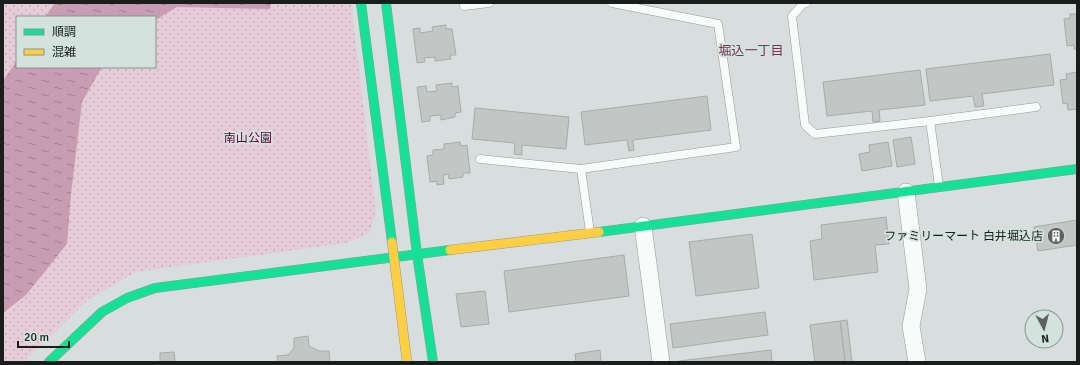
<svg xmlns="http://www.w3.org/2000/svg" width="1080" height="365" font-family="Signika,'Noto Sans JP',sans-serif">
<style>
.green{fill:url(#green-dots);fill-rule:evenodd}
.water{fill:url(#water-ripples)}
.building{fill:#c2c7c6;stroke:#a6acaa}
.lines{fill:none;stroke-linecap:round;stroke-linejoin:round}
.lane-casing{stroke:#959a99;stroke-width:9}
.street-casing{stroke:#959a99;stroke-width:18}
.fast-casing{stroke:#959a99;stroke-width:10}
.slow-casing{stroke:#959a99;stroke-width:10}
.lane{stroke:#f9fafa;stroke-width:8}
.street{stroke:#f9fafa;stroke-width:17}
.fast{stroke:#16e098;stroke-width:9}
.slow{stroke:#ffcf43;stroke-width:9}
.labels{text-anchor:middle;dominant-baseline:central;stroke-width:3.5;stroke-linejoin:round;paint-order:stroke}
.park-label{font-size:12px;fill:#570434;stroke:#d4e2de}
.poi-label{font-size:12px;fill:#191e1d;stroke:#d4e2de;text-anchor:end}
.neighbourhood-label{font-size:13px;fill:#763453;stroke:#d4e2de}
</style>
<defs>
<pattern id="green-dots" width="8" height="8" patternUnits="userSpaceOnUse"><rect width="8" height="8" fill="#e5ccd7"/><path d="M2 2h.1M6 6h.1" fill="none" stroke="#c4afb8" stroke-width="1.8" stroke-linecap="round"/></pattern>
<pattern id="water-ripples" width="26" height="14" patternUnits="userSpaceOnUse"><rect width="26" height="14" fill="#c99db1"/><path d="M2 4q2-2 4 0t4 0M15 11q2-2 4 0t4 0" fill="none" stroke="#a27f8f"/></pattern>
</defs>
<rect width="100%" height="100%" fill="#d8dedd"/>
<path class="green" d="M3,3H351L376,212L369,234L345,243L136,272L89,299L24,362H3ZM17,17H155V67H17Z"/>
<g class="water">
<polygon points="55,3 271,3 270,9 177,7 155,20 155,17 45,17"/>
<polygon points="17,60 17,67 102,67 82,102 71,194 67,244 26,295 3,313 3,81"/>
</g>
<g class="building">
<polygon points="1070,14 1077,14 1077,49 1074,49 1074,45 1067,46 1064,19 1070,18"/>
<polygon points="446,25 446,29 452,29 456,55 450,55 451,59 435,61 435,57 424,58 425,62 417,63 413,29 420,28 420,33 433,31 432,27"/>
<polygon points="1050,54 1054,85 982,94 984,106 975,107 973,96 930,101 926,69"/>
<polygon points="920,70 925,105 879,110 880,121 873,122 872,111 827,116 823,82"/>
<polygon points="1077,72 1077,109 1068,110 1067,103 1063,104 1060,80 1067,79 1066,74"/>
<polygon points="452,83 452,87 458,86 461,112 455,113 455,117 441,120 441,115 430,116 430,121 422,122 417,87 426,86 427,92 437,91 436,85"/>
<polygon points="707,96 711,130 633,140 634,150 629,151 627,140 585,145 581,112"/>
<polygon points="475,108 569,117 566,149 522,145 522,155 514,154 515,143 472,139"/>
<polygon points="911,137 915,164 897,167 893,140"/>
<polygon points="460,142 461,146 467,145 470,173 463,173 463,177 449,179 448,174 443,175 444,184 437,185 437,181 430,182 427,156 433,155 433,150 444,149 444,144"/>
<polygon points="888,142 892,166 862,171 859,154 870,152 869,145"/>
<polygon points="886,217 889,244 875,245 878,272 814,280 810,241 822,239 821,225"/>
<polygon points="1077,220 1077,245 1038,251 1034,227"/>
<polygon points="752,234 759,288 696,296 689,242"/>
<polygon points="624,255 629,296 509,312 504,271"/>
<polygon points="485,291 489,324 461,327 456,294"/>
<polygon points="765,312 768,335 673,348 670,324"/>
<polygon points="847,320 852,362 845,362 840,321"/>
<polygon points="840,321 845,362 815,362 810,325"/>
<polygon points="308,336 309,346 319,351 329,351 330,362 278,362 277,356 288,355 294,348 294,338"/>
<polygon points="600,350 601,362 576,362 575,354"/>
<polygon points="771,350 772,362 680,362 679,361"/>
<polygon points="174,352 175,361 177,362 160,362 160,353"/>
</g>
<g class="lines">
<defs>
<g id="lane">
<polyline points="806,3 804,3 792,16 805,125 815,134 930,121 939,186"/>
<polyline points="464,6 489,3"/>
<polyline points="930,121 1036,107"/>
<polyline points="480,159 581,169 590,232"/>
<polyline points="581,169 736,147 718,24 612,3"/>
</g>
<g id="street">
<polyline points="906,192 918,289 911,326 917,362"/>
<polyline points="643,226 661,362"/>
</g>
<g id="fast">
<polyline points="361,3 392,242"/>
<polyline points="386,3 417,254 433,362"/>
<polyline points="599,232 1077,169"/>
<polyline points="49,362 102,312 127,298 155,288 450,250"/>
</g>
<g id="slow">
<polyline points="392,242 407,362"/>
<polyline points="450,250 599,232"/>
</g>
</defs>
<use href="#lane" class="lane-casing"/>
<use href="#street" class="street-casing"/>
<use href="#fast" class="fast-casing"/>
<use href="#slow" class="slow-casing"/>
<use href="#lane" class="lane"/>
<use href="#street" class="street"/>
<use href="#fast" class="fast"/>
<use href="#slow" class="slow"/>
</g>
<defs>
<symbol id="building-disc" viewBox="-11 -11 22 22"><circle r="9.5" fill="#5c6160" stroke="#d4e2de"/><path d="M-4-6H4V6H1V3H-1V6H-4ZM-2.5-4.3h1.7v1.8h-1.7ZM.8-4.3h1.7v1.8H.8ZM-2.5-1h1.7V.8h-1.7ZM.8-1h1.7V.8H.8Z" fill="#fff"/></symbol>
</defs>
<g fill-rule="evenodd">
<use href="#building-disc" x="1046" y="226" width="20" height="20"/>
</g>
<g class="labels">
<g class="park-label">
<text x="248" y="138">南山公園</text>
</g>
<g class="poi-label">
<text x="1043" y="236">ファミリーマート 白井堀込店</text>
</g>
<g class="neighbourhood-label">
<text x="751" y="51">堀込一丁目</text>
</g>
</g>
<rect width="1080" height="365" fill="none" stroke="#191e1d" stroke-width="8"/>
<rect x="16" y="16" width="140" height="52" fill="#d4e2de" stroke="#899491"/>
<rect x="24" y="29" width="20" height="6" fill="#16e098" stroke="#899491"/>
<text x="52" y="36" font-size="12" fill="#191e1d">順調</text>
<rect x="24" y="49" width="20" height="6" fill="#ffcf43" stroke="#899491"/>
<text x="52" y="56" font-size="12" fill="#191e1d">混雑</text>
<g transform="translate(1044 329) rotate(173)"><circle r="19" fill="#d4e2de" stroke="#899491"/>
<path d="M0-3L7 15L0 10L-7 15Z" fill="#5c6160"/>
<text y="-6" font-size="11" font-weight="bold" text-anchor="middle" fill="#191e1d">N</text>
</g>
<path d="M18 341v6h51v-6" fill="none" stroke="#191e1d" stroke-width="2"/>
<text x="24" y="341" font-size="12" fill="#191e1d" stroke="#d4e2de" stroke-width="3" paint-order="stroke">20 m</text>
</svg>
